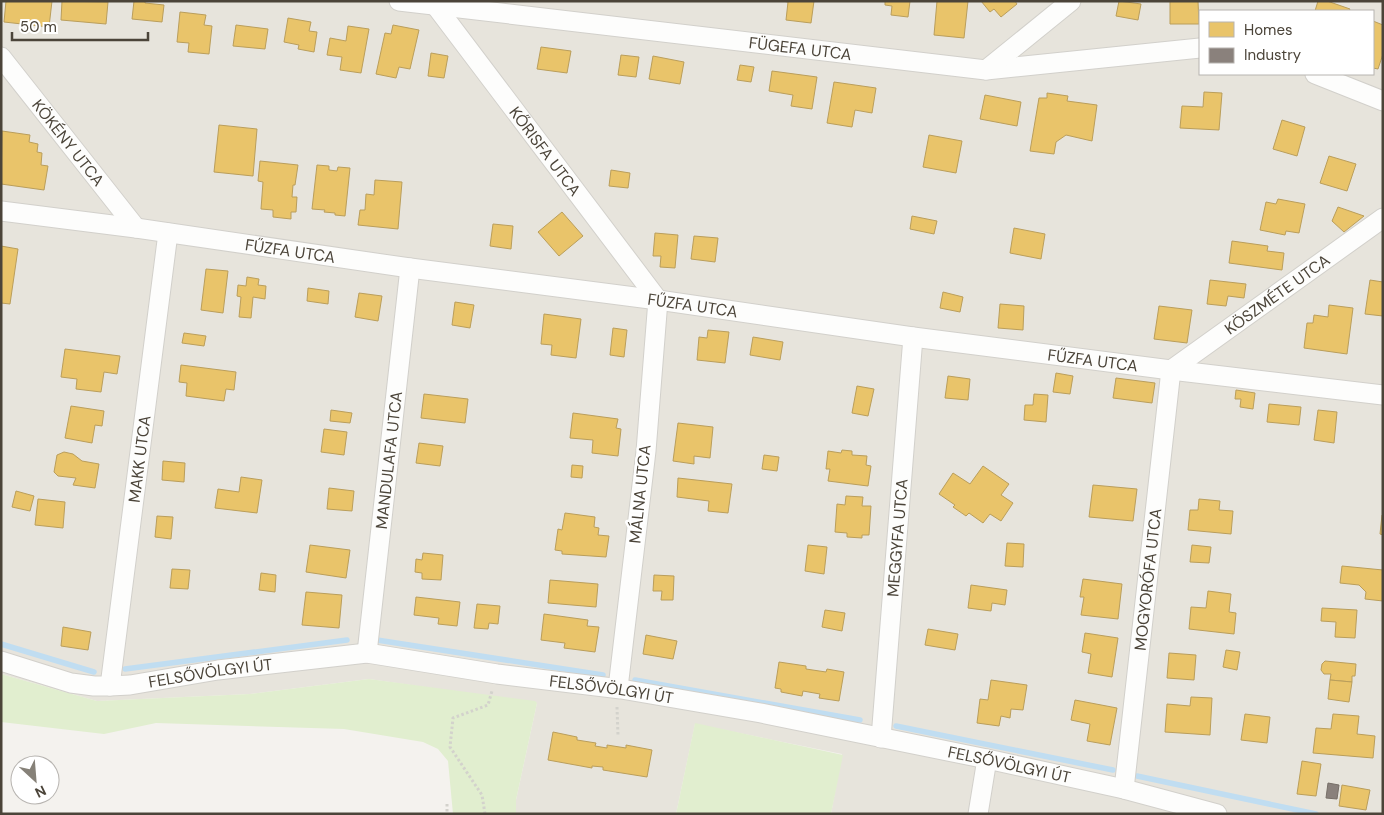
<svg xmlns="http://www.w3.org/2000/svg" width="1384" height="815" font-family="'DM Sans',sans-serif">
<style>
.residential{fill:#e7e4dc;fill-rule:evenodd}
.green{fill:#e1eecf}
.homes{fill:#e9c46a;stroke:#ba9e5b}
.industry{fill:#8a817c;stroke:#776f68}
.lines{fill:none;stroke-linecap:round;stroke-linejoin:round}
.stream{stroke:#c0ddf1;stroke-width:5.5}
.minor-casing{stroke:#d2d0cb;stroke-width:21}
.path{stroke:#d3d2cc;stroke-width:3;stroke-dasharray:2.5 2.5;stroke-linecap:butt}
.minor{stroke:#fdfdfc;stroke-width:19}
.labels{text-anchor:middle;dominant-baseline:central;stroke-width:5;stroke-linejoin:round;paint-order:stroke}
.street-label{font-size:16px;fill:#4b4439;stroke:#fff}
</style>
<rect width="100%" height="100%" fill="#f4f2ee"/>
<path class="residential" d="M1,1H1383V814H831L842,754L695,724L676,814H516V800L537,703L369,679L250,694L97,701L1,674ZM1200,11H1373V74H1200Z"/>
<g class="green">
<polygon points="1,674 97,701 250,694 369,679 535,701 537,703 516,800 516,814 453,814 448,761 438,749 423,742 344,729 156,723 104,734 1,722"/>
<polygon points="695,723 843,755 831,814 676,814"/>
</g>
<g class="homes">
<polygon points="6,1 52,1 49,27 4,22"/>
<polygon points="62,1 108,2 106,24 61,20"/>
<polygon points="134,1 145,1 145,3 164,5 162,22 132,19"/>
<polygon points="782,1 814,1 811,23 786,20 788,2"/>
<polygon points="885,1 910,1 908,17 891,15 892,6 885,5"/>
<polygon points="937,1 968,1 964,38 934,35"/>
<polygon points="981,1 1015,1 1017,4 1001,17 994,9 990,12"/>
<polygon points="1119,1 1141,4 1138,20 1116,16"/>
<polygon points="1170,1 1198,1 1199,24 1170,24"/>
<polygon points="1318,1 1327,1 1350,9 1349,11 1315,11"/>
<polygon points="180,12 206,15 204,25 212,26 209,54 188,52 189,43 177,42"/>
<polygon points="288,18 311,22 309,31 317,32 314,52 298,49 299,45 284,42"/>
<polygon points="1373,21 1383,25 1383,54 1378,69 1373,68"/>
<polygon points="236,25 268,29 265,49 233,46"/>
<polygon points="393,25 419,30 410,69 399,67 396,78 376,74 385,33 391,34"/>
<polygon points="348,26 369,29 361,73 340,70 342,57 327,55 330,38 346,41"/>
<polygon points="541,47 571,51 567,73 537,69"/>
<polygon points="431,53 448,56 444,78 428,76"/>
<polygon points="621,55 639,57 636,77 618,75"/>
<polygon points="653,56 684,62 680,84 649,79"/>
<polygon points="740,65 754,67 751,82 737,80"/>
<polygon points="772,71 817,77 812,109 791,106 793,95 769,91"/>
<polygon points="834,82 876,88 872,113 855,110 852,127 827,123"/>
<polygon points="1204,92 1222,93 1219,130 1180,128 1182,106 1203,107"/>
<polygon points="1047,93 1068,96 1067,101 1097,105 1092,141 1066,135 1056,142 1054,154 1030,151 1039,98 1047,98"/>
<polygon points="985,95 1021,102 1017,126 980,119"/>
<polygon points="1282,120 1305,127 1297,156 1273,149"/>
<polygon points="219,125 257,129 253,176 214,172"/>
<polygon points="2,131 30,135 29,142 38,144 37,152 42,153 41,165 48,166 44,190 1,184"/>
<polygon points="929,135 962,141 956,173 923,167"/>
<polygon points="1329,156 1356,164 1347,191 1320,183"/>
<polygon points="260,161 298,165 295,185 293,185 292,197 297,197 296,212 291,212 291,219 273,217 273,210 261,209 263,182 258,181"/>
<polygon points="317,165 329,166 329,170 337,171 338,167 350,168 345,216 335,215 335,213 324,212 325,210 312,209"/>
<polygon points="611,170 630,173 628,188 609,186"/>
<polygon points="375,180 402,182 398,229 358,225 360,210 365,210 366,194 374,195"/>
<polygon points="1278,199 1305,204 1299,233 1286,231 1285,235 1260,230 1266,202 1276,204"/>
<polygon points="1338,207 1364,216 1344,232 1332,221"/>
<polygon points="562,212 583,236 559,256 538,232"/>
<polygon points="912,216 937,221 934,234 910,229"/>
<polygon points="493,224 513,226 511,249 490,246"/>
<polygon points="1014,228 1045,234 1041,259 1010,253"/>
<polygon points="655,233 678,235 675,268 660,267 661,256 653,256"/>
<polygon points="694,236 718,238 715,262 691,259"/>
<polygon points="1232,241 1268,246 1267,251 1284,253 1282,270 1229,263"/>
<polygon points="1,246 18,249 10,304 1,303"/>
<polygon points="206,269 228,271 223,313 201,310"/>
<polygon points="247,277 259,279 258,285 266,286 265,299 253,297 251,318 239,317 241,297 237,296 238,285 246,286"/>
<polygon points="1210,280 1246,284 1244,298 1228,296 1226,306 1207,304"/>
<polygon points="1370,280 1383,282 1383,316 1365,314"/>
<polygon points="308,288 329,291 328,304 307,301"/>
<polygon points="943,292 963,297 960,312 940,308"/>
<polygon points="359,293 382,296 378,321 355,317"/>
<polygon points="455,302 474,305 470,328 452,325"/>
<polygon points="1000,304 1024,306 1023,330 998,328"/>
<polygon points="1329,305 1353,308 1347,354 1304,348 1307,323 1313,323 1314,315 1328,317"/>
<polygon points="1159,306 1192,310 1187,343 1154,339"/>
<polygon points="544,314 581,319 576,358 551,355 552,345 541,344"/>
<polygon points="613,328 627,330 624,357 610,355"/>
<polygon points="708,330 729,332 725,363 697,360 699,337 707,338"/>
<polygon points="184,333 206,336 204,346 182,343"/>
<polygon points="753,337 783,342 780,360 750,355"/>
<polygon points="65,349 120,356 117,374 104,372 101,392 76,389 77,379 61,377"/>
<polygon points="181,365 236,372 234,390 226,389 224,401 186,396 187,383 179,382"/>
<polygon points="1056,373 1073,376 1070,394 1053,392"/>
<polygon points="948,376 970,379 968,400 945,398"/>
<polygon points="1116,378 1155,383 1152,403 1113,398"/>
<polygon points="857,386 874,389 868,416 852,413"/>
<polygon points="1236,390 1255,393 1253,409 1240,407 1241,399 1235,399"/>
<polygon points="424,394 468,399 465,423 421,418"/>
<polygon points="1034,394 1048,395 1046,422 1024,420 1025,405 1033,405"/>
<polygon points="1269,404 1301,407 1299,425 1267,422"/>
<polygon points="71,406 104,411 102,426 95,425 92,443 65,438"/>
<polygon points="331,410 352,413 350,423 330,421"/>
<polygon points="1318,410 1337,412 1334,443 1314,440"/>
<polygon points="573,413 618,419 616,428 621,429 618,456 592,453 593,440 570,438"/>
<polygon points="678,423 713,427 710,458 694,456 694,464 673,461"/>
<polygon points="324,429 347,432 344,455 321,452"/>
<polygon points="419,443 443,446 440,466 416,463"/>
<polygon points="842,450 852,451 852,455 867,456 866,465 871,466 868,486 828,481 830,469 826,469 828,451 841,453"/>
<polygon points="64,452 73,454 82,461 99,464 95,488 73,485 76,478 58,476 54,472 57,455"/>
<polygon points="764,455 779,457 777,471 762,469"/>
<polygon points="163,461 185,463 184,482 162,480"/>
<polygon points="572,465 583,466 582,478 571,477"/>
<polygon points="983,466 1009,484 1001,495 1013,503 1001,521 990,514 983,523 969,513 966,516 953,507 955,505 939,494 953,473 970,484"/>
<polygon points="241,477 262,480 257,513 215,508 218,489 239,492"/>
<polygon points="678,478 732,484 728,513 708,511 709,501 677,497"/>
<polygon points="1093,485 1137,489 1133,521 1089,517"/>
<polygon points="329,488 354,491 352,511 327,509"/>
<polygon points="16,491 34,496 30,511 12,507"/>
<polygon points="846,496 863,497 862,506 871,506 869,535 862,535 862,538 847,537 847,533 835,532 837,504 845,505"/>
<polygon points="38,499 65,502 63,528 35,525"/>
<polygon points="1199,499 1220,501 1219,510 1233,511 1231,534 1188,530 1190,510 1198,510"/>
<polygon points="565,513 595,517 594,527 599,528 598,535 609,536 606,557 562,554 562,551 555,550 558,529 562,530"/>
<polygon points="1382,515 1383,515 1383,535 1380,534"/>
<polygon points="157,516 173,517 171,539 155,537"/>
<polygon points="1007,543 1024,544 1023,567 1005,566"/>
<polygon points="310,545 350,550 346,578 306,572"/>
<polygon points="808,545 827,547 824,574 805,571"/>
<polygon points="1192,545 1211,547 1209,563 1190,562"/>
<polygon points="423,553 443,555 441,580 422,579 422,573 415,572 416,559 422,560"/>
<polygon points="1342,566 1383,570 1383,601 1365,599 1366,592 1359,585 1340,583"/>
<polygon points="172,569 190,570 188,589 170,588"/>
<polygon points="261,573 276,575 275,592 259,590"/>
<polygon points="654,575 674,576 673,600 661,600 662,591 653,591"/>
<polygon points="1083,579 1122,584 1118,619 1081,615 1084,597 1080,597"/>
<polygon points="550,580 598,584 596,607 548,603"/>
<polygon points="971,585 1007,590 1005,605 992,603 991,611 968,608"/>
<polygon points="1208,591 1231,594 1229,612 1236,613 1234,634 1189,629 1191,607 1206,608"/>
<polygon points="306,592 342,595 339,628 302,625"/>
<polygon points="416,597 460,602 457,626 438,624 439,618 414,615"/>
<polygon points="477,604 500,606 498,624 489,623 488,629 474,628"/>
<polygon points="1322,608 1357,610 1355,638 1335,637 1336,622 1321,621"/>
<polygon points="825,610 845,613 842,631 822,627"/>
<polygon points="544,614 588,620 587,626 599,627 595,652 564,648 565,643 541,640"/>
<polygon points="63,627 91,632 88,650 61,646"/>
<polygon points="928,629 958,634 955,650 925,645"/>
<polygon points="1085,633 1118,638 1112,677 1088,673 1091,654 1082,652"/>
<polygon points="646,635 677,641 673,659 643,654"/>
<polygon points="1226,650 1240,652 1237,670 1223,667"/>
<polygon points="1169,653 1196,655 1194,680 1167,678"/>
<polygon points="1325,661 1356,664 1355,676 1352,676 1352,682 1330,680 1331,674 1324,674 1321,670 1322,664"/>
<polygon points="779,662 806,666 806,669 826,672 827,669 844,672 839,701 819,698 820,694 803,691 802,696 781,692 781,689 775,688"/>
<polygon points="991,680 1027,685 1023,710 1011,709 1010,718 1001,716 999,726 977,723 980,699 988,700"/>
<polygon points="1330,680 1352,682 1349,702 1328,699"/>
<polygon points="1191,697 1212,698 1210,735 1165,732 1167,704 1190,706"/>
<polygon points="1075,700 1117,708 1110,745 1087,741 1090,724 1071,720"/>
<polygon points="1245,714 1270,717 1267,743 1241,740"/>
<polygon points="1333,714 1359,716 1357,734 1375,736 1373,758 1313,753 1316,728 1331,729"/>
<polygon points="553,732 577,737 577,740 596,743 595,746 607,748 607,745 626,748 626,745 652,750 647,777 603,770 603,767 592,766 592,768 548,760"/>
<polygon points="1302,761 1321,764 1316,796 1297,794"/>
<polygon points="1342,785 1370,790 1366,810 1339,806"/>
</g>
<polygon class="industry" points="1328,783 1339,785 1337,799 1326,798"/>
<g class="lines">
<g class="stream">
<polyline points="377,640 603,675"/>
<polyline points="1,644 94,672"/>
<polyline points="125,669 347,640"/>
<polyline points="635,680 860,720"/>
<polyline points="896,726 1113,770"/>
<polyline points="1137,776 1316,814"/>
</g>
<defs>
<g id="minor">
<path id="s1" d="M399,1L986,70L1200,48"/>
<path id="s2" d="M432,1L658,300L646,451L618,688"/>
<path id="s3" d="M1,57L136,228"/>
<polyline points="986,70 1071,1"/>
<polyline points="1315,74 1383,101"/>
<path id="s4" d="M1,211L136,228L410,268L658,300L913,337L1171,370L1383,395"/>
<path id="s5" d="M367,653L410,268"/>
<path id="s6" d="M1,661L71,683L94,686H110L130,685L218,670L367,653L497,674L621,689L761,713L987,759L1124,789L1217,814"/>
<path id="s7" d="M110,686L168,233"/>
<path id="s8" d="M881,738L913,337"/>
<path id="s9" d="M1124,789L1171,370L1383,218"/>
<polyline points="978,814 987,759"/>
</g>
</defs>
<use href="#minor" class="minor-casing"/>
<g class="path">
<polyline points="617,707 618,735"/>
<polyline points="447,804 447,814"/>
<polyline points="485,814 482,795 450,747 453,718 488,705 492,691"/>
</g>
<use href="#minor" class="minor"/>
</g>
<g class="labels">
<g class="street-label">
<text stroke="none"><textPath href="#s1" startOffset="404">FÜGEFA UTCA</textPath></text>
<text stroke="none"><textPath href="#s3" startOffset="109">KÖKÉNY UTCA</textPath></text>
<text stroke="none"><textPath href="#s2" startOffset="188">KŐRISFA UTCA</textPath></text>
<text stroke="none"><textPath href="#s4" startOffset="292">FŰZFA UTCA</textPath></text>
<text stroke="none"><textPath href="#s9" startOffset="552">KÖSZMÉTE UTCA</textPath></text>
<text stroke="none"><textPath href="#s4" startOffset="698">FŰZFA UTCA</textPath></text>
<text stroke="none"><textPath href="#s4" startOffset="1102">FŰZFA UTCA</textPath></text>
<text stroke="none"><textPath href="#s7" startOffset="229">MAKK UTCA</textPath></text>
<text stroke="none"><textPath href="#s5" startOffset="194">MANDULAFA UTCA</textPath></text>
<text transform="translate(640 494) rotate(-84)">MÁLNA UTCA</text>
<text stroke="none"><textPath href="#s8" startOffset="201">MEGGYFA UTCA</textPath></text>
<text stroke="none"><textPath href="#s9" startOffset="211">MOGYORÓFA UTCA</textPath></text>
<text stroke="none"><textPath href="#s6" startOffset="214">FELSŐVÖLGYI ÚT</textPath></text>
<text stroke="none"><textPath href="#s6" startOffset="619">FELSŐVÖLGYI ÚT</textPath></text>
<text stroke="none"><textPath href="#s6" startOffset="1024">FELSŐVÖLGYI ÚT</textPath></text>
</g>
</g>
<rect width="1384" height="815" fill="none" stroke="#4b4439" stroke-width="5"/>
<rect x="1199" y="10" width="175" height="65" fill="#ffffff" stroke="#b7b4b0"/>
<rect x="1209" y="22" width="25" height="15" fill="#e9c46a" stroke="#b7b4b0"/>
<text x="1244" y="35" font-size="15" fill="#4b4439">Homes</text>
<rect x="1209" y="48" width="25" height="15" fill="#8a817c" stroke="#b7b4b0"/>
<text x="1244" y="60" font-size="15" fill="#4b4439">Industry</text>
<g transform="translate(35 780) rotate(154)"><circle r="24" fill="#ffffff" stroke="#b7b4b0"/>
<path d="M0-4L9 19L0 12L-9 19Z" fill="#868178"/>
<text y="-8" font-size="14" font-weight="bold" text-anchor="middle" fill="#4b4439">N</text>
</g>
<path d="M12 32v8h136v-8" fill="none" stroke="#4b4439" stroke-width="2.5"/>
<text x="20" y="32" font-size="15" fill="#4b4439" stroke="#ffffff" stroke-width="4" paint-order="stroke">50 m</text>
</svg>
